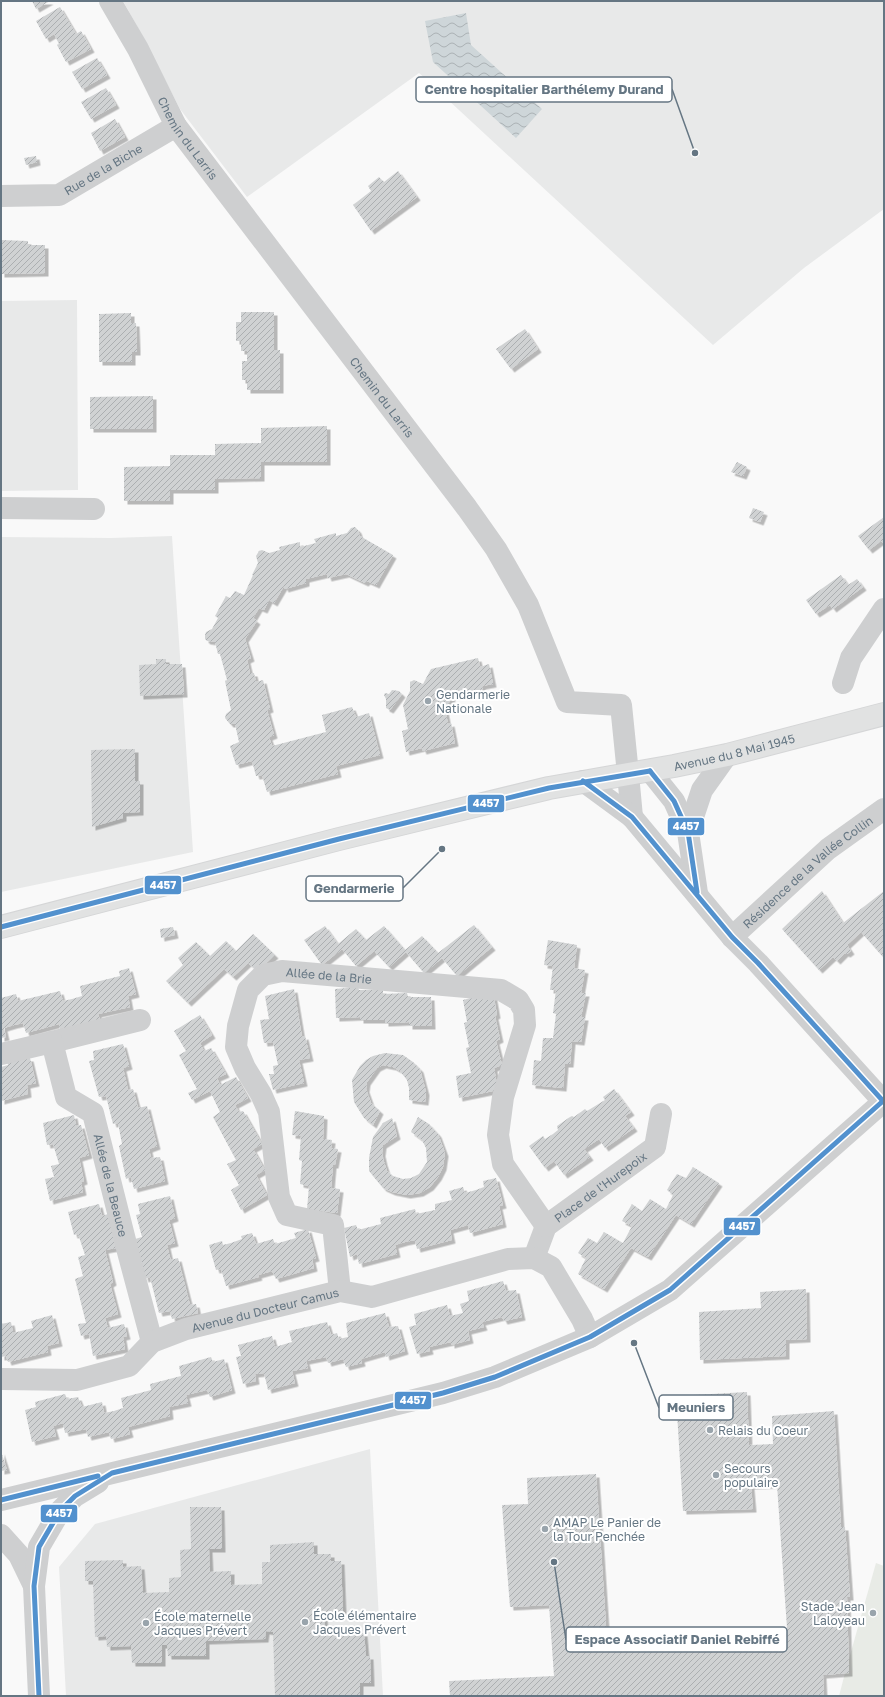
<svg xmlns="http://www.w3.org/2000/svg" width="885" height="1697" font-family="'Golos Text',sans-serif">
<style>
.built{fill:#e8e9e9}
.grass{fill:#e8ebe6}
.water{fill:url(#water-waves)}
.building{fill:url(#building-hatch);filter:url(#shadow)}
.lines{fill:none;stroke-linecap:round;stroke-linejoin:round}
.primary-casing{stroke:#d5d6d7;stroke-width:24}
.minor{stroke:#cecfd0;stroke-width:22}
.tertiary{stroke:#cecfd0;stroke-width:22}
.primary{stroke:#e1e2e2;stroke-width:22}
.bus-1-casing{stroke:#fff;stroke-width:8}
.bus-1{stroke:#5291ce;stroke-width:5}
.poi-dot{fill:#99a4ac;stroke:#fff;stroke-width:1.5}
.labels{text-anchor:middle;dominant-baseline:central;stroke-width:4;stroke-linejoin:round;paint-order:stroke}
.street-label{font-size:12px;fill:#657683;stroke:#fff}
.poi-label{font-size:12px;fill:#657683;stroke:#fff;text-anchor:start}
.leader{fill:none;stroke:#657683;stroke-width:1.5}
.callout-dot{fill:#657683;stroke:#fff;stroke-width:1.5}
.callout{fill:#fff;stroke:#657683;stroke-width:1.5}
.callout-label{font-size:13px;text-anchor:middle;font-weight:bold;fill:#657683}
.line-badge{stroke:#fff;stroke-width:1.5}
.badge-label{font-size:11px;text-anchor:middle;font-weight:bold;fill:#fff}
</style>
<defs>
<pattern id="water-waves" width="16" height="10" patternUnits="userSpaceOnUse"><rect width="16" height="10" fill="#ced6d9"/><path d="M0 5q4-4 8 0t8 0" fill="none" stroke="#abb2b5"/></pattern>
<pattern id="building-hatch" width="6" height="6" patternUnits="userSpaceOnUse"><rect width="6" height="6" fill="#d0d2d3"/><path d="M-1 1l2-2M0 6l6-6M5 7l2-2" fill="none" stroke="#acafb1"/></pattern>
<filter id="shadow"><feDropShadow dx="3.5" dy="3.5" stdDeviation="0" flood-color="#0004"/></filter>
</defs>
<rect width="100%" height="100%" fill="#f9f9f9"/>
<g class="built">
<polygon points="123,1 884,1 884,209 804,268 713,345 419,73 247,197 180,109 141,33"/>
<polygon points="77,300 78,490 1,491 1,301"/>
<polygon points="172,536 193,852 1,892 1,537 111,538"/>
<polygon points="370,1449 383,1696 66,1696 59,1567 95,1524"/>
</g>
<polygon class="grass" points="876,1563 884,1566 884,1696 839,1696 845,1673 849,1673 849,1659"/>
<polygon class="water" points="466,13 471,45 542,109 516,138 433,62 425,21"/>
<g class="building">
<polygon points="32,1 50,1 36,9"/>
<polygon points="60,7 76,34 81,31 91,49 66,62 57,45 59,44 54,34 46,39 36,21"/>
<polygon points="97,58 107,75 82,89 72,72"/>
<polygon points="106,88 116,105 91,119 81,102"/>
<polygon points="115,119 125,137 100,151 91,133"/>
<polygon points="36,156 37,162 26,165 24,158"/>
<polygon points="398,171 417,197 371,231 353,205 371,191 368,186 379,177 384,182"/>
<polygon points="1,240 28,241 28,245 45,245 45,273 1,274"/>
<polygon points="241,312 274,312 274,350 280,350 280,390 247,390 247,380 242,380 242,361 247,361 247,351 241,351 241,341 236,341 236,322 241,322"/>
<polygon points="131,313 131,323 136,323 137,348 137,352 132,352 132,362 99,362 99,314"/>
<polygon points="525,329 538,349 511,369 496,349"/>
<polygon points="153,396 153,429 90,429 90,397"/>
<polygon points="327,426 327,462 261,462 261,478 215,479 215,490 170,490 170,501 124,501 124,467 170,466 170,455 215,455 215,444 261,443 261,428"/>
<polygon points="737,462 747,467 743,476 731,472"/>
<polygon points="753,508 764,512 760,522 749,518"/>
<polygon points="884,517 884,544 881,541 869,550 858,536"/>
<polygon points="355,527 358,530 360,536 393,555 376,585 367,581 365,583 346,574 328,578 327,574 306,579 306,583 285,589 284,586 274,603 269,600 264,610 259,608 253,618 257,621 245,639 251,658 247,660 250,673 254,673 256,682 263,680 270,709 267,710 274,735 269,737 272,746 326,732 322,715 352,707 356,717 369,713 380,755 336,766 338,774 267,792 262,775 256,776 252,761 236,765 230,746 239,742 235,724 230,724 225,718 226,714 231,710 225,681 227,680 220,654 218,654 215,642 207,641 205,639 205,635 206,632 212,629 218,618 215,616 226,596 230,598 235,591 244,595 253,575 252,575 258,563 256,556 259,551 262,550 269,553 280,550 279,547 300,542 300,547 316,543 314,539 336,533 336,536 347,533 351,528"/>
<polygon points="841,575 848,585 857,579 863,587 833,609 830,605 816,614 806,600"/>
<polygon points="478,658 480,667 489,664 493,684 482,686 483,689 453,696 445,709 448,724 451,723 455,743 423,751 422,748 406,752 402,731 408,729 403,705 410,691 410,682 414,680 423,684 431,669"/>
<polygon points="156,659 166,659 166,664 182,664 184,694 140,696 139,665 156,664"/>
<polygon points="392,690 399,691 402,694 390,710 386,708 386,699 384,695 385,693 389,694"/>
<polygon points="135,749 135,781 140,781 140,812 123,813 123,818 92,827 91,750"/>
<polygon points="822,891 843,923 884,891 884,958 861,932 847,945 851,951 847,954 845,953 837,961 833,957 819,970 782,929"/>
<polygon points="474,925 492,947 457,976 442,958 424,973 406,952 389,967 374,951 356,966 342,949 322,965 304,940 325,926 338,944 356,929 366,940 384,926 405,950 422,936 438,953"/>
<polygon points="173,927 175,935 161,938 160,929"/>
<polygon points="253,934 275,955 257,971 248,963 233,977 224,969 188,1003 166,981 183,965 178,958 196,942 210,956 226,941 236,951"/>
<polygon points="548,940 577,945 574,968 585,970 581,993 586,993 581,1017 585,1017 581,1042 572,1041 570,1064 565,1064 563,1088 532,1085 534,1060 541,1061 543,1038 553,1038 556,1014 553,1013 556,990 550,990 553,966 544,965"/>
<polygon points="129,968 136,994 128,996 130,1007 98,1014 100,1020 60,1031 59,1024 26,1033 23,1023 14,1025 4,1028 6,1037 1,1038 1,998 16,994 18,1001 60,991 63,1001 72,999 82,996 80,986 120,976 119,971"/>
<polygon points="358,987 359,990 383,990 383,994 407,993 408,997 431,997 432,1026 409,1026 409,1022 385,1023 385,1020 360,1020 360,1017 336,1018 335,989"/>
<polygon points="294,989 302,1037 305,1036 310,1058 299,1060 304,1083 273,1090 269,1074 274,1074 273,1066 278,1065 273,1042 264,1043 260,1020 269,1019 265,996"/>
<polygon points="493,992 497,1015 495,1016 500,1039 496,1041 502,1065 494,1068 498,1090 459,1098 456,1076 471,1073 466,1048 469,1047 464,1023 467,1022 463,1000"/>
<polygon points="200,1015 212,1035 200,1043 204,1051 211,1048 226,1074 217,1078 220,1085 236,1077 248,1098 235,1105 239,1112 243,1111 262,1144 253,1149 265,1170 256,1175 267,1195 241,1210 231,1190 239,1185 227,1164 236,1160 213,1117 220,1112 210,1091 192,1100 188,1093 197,1089 179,1055 186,1051 174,1031"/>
<polygon points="123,1044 129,1066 123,1068 128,1090 133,1089 138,1108 147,1106 157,1146 149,1149 151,1158 160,1157 165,1181 134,1189 131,1177 126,1179 119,1146 122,1144 118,1123 113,1124 106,1096 99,1097 89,1061 94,1060 93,1051"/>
<polygon points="385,1053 403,1055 413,1062 420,1069 426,1092 425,1102 409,1100 409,1088 407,1080 400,1071 393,1067 383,1065 377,1068 367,1082 366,1089 371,1103 380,1111 373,1125 364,1118 354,1102 352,1080 360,1066 366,1060 373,1056"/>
<polygon points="30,1058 36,1083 27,1085 28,1094 1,1101 1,1067 8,1065 6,1059"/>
<polygon points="614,1089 631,1112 625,1116 634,1128 605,1148 599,1139 584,1149 590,1157 564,1175 554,1161 545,1168 529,1146 543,1136 545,1139 553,1134 558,1130 557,1126 570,1117 572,1116 574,1117 585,1109 587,1111 605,1100 603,1097"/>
<polygon points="295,1111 324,1116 323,1139 332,1140 331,1148 338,1149 335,1165 333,1165 331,1188 340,1189 337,1213 307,1209 309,1186 300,1184 302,1161 299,1160 301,1136 292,1135"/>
<polygon points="74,1115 76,1126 81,1125 89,1155 79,1158 84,1181 81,1182 83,1192 50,1201 45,1179 54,1177 51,1166 59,1164 53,1144 47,1145 43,1123"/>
<polygon points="418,1117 429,1124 438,1134 445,1153 443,1167 438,1177 430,1187 420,1193 407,1195 392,1192 383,1188 369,1171 369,1158 373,1137 383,1123 392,1118 397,1136 383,1145 382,1153 384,1162 387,1171 393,1176 403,1179 411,1178 419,1174 427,1162 426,1148 422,1140 411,1132"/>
<polygon points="693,1167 719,1183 691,1224 676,1215 648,1257 631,1248 604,1289 578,1274 586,1258 578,1253 588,1238 597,1243 604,1232 623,1243 632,1226 622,1221 632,1204 642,1211 650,1199 666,1209 673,1195 667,1190 671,1183 677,1174 686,1178"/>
<polygon points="496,1178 503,1205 499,1206 503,1224 470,1233 468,1225 450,1230 452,1240 417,1249 415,1240 405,1242 395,1245 397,1254 359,1264 357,1254 350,1257 344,1228 356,1225 358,1230 381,1224 380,1218 415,1209 416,1214 435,1210 435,1204 452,1200 449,1191 463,1187 465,1193 476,1190 484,1187 483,1181"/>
<polygon points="170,1196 175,1218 169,1220 175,1243 167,1245 169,1254 171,1260 178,1258 190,1305 196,1304 198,1313 172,1319 170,1311 159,1313 150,1277 145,1279 135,1239 142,1237 136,1215 140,1214 138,1204"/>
<polygon points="99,1204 102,1216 108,1214 116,1248 105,1250 113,1282 110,1284 118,1314 105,1318 108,1328 124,1324 127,1336 123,1337 125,1349 93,1356 89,1334 81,1336 78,1324 86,1323 75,1279 83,1276 78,1257 85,1255 78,1234 74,1235 68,1212"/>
<polygon points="308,1229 316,1258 312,1259 314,1268 276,1279 272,1271 258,1275 259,1277 226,1286 221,1269 216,1270 209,1245 222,1241 223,1245 231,1243 242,1239 241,1236 252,1233 256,1244 273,1239 275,1244 296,1238 294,1233"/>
<polygon points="503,1281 506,1291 516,1290 522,1317 504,1321 502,1317 482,1322 484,1327 468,1331 470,1340 451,1345 451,1342 429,1347 430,1351 417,1354 409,1327 416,1325 414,1314 447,1305 450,1316 463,1313 460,1304 469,1301 467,1291"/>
<polygon points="806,1289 807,1339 786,1340 786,1356 700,1360 699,1312 761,1308 760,1292"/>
<polygon points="385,1313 389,1327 398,1326 405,1351 386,1357 385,1352 361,1359 362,1363 346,1367 343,1359 328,1363 326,1357 306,1361 308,1368 292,1371 295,1383 268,1390 264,1373 255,1374 256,1381 243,1384 236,1357 241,1356 238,1345 272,1336 275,1347 292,1342 289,1331 327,1322 331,1335 337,1333 339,1339 348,1337 346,1323"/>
<polygon points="52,1315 59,1343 47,1346 48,1352 8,1362 6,1356 1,1357 1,1324 11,1322 13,1333 33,1328 31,1321"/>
<polygon points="211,1357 213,1362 224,1359 232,1390 210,1397 207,1390 186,1395 188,1403 169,1407 170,1416 128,1427 130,1434 120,1437 111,1439 109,1432 88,1437 86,1429 65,1433 63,1423 53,1426 56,1436 32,1442 25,1410 36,1407 35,1402 65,1394 67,1399 78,1397 82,1407 102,1402 104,1413 114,1411 123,1408 121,1398 151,1390 150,1384 181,1376 179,1366"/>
<polygon points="747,1392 749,1445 773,1444 772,1416 834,1411 841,1527 845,1527 850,1597 847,1597 849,1673 823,1675 824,1696 450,1696 449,1681 554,1676 549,1605 510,1607 502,1505 528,1504 527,1478 596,1474 607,1641 787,1628 777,1485 751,1486 753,1509 683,1511 676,1396"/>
<polygon points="1,1451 7,1470 1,1471"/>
<polygon points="190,1507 221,1507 222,1549 209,1549 210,1572 231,1571 231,1585 262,1584 262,1562 270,1562 270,1545 314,1542 314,1554 331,1554 331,1561 341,1561 343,1612 324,1612 325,1634 364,1633 366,1656 370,1656 371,1683 360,1683 360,1696 275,1696 273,1632 266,1631 265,1639 206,1641 206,1656 168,1656 167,1645 162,1645 162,1663 132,1663 131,1646 107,1647 106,1636 95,1637 93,1581 85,1581 85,1561 123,1560 123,1567 141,1566 143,1593 169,1592 169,1578 181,1577 180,1550 191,1549"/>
</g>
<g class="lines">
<defs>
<g id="primary">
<path id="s8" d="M1,927L339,839L549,788L674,766L727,755L884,714"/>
</g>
</defs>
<use href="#primary" class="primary-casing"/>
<g class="minor">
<path id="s1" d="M110,1L138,49L176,126L467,508L496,549L528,605L567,702L621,705L628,774"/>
<path id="s2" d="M1,196L59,195L176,126"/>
<polyline points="1,508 94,509"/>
<polyline points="843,683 851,658 884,609"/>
<path id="s3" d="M732,937L828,849L884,809"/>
<polyline points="52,1042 140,1020"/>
<path id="s4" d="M1,1054L52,1042L66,1097L93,1113L128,1252L152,1342"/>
<path id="s5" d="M534,1258L546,1226L655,1147L661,1114"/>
<path id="s6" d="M340,1291L333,1225L287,1215L279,1197L269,1112L261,1094L245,1068L236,1047L238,1026L248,990L263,975L282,971L501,990L518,1000L524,1010L525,1025L503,1097L498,1135L503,1164L546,1226"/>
<path id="s7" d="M1,1379L77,1380L129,1366L152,1342L186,1329L340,1291L372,1297L508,1259L534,1258L551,1267L582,1319L590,1337"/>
<polyline points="1,1500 443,1393 495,1377 590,1337 670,1290 875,1109 883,1101"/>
<polyline points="1,1535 19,1555 34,1586"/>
<polyline points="39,1696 34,1586 39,1547 60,1511 75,1496 98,1482"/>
</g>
<g class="tertiary">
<polyline points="650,771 674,801 688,832 697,893"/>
<polyline points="628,774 632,817"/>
<polyline points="583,781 632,817 732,937 758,963 884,1102"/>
<polyline points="688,832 702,790 727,755"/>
</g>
<use href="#primary" class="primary"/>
<defs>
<g id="bus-1">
<polyline points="650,771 674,801 688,832 697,892"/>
<polyline points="583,781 632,817 732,937 758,963 884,1102"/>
<polyline points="1,927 339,839 549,788 650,771"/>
<polyline points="1,1500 98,1476"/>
<polyline points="39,1696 34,1586 39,1547 60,1511 75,1496 112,1473 443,1393 495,1377 590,1337 670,1290 883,1101"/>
</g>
</defs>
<use href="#bus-1" class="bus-1-casing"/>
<use href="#bus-1" class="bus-1"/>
</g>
<g class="poi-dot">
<circle cx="428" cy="701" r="4"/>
<circle cx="710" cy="1430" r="4"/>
<circle cx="716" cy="1475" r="4"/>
<circle cx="545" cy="1529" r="4"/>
<circle cx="873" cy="1613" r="4"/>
<circle cx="305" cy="1622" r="4"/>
<circle cx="146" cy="1623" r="4"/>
</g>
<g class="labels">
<g class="street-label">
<text stroke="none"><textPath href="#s1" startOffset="158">Chemin du Larris</textPath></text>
<text stroke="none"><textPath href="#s2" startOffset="109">Rue de la Biche</textPath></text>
<text stroke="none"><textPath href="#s1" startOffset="482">Chemin du Larris</textPath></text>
<text stroke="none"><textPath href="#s8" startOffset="754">Avenue du 8 Mai 1945</textPath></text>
<text stroke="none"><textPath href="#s3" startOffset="100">Résidence de la Vallée Collin</textPath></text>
<text stroke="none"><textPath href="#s6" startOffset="438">Allée de la Brie</textPath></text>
<text stroke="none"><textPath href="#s4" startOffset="215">Allée de la Beauce</textPath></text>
<text stroke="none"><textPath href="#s5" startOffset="101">Place de l'Hurepoix</textPath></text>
<text stroke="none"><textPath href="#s7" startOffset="281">Avenue du Docteur Camus</textPath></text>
</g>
<g class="poi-label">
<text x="436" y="694">Gendarmerie<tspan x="436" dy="14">Nationale</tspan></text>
<text x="718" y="1430">Relais du Coeur</text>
<text x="724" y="1468">Secours<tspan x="724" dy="14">populaire</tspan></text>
<text x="553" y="1522">AMAP Le Panier de<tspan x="553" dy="14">la Tour Penchée</tspan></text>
<text x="865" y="1606" text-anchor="end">Stade Jean<tspan x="865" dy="14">Laloyeau</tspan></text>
<text x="313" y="1615">École élémentaire<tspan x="313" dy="14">Jacques Prévert</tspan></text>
<text x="154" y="1616">École maternelle<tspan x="154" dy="14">Jacques Prévert</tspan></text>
</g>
</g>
<path class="leader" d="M695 153L672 89M442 849L403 888M634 1343L659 1408M554 1562L566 1640"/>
<g class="callout-dot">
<circle cx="695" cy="153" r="4"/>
<circle cx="442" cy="849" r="4"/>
<circle cx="634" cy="1343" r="4"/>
<circle cx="554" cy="1562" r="4"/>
</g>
<g class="callout">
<rect x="416" y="77" width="256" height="25" rx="4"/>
<rect x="306" y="876" width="97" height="25" rx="4"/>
<rect x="659" y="1395" width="74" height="25" rx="4"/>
<rect x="566" y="1627" width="221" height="25" rx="4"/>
</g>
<g class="callout-label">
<text x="544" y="94">Centre hospitalier Barthélemy Durand</text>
<text x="354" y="893">Gendarmerie</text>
<text x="696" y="1412">Meuniers</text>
<text x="677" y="1644">Espace Associatif Daniel Rebiffé</text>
</g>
<g class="line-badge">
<rect x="467" y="794" width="38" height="19" rx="4" fill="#5291ce"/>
<rect x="667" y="817" width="38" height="19" rx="4" fill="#5291ce"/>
<rect x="144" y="875" width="38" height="20" rx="4" fill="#5291ce"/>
<rect x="723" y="1217" width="38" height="19" rx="4" fill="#5291ce"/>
<rect x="394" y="1391" width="38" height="19" rx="4" fill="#5291ce"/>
<rect x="40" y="1504" width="38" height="19" rx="4" fill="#5291ce"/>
</g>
<g class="badge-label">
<text x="486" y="807">4457</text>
<text x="686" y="830">4457</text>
<text x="163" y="889">4457</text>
<text x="742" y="1230">4457</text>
<text x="413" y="1404">4457</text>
<text x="59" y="1517">4457</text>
</g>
<rect width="885" height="1697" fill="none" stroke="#657683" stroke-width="4"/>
</svg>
